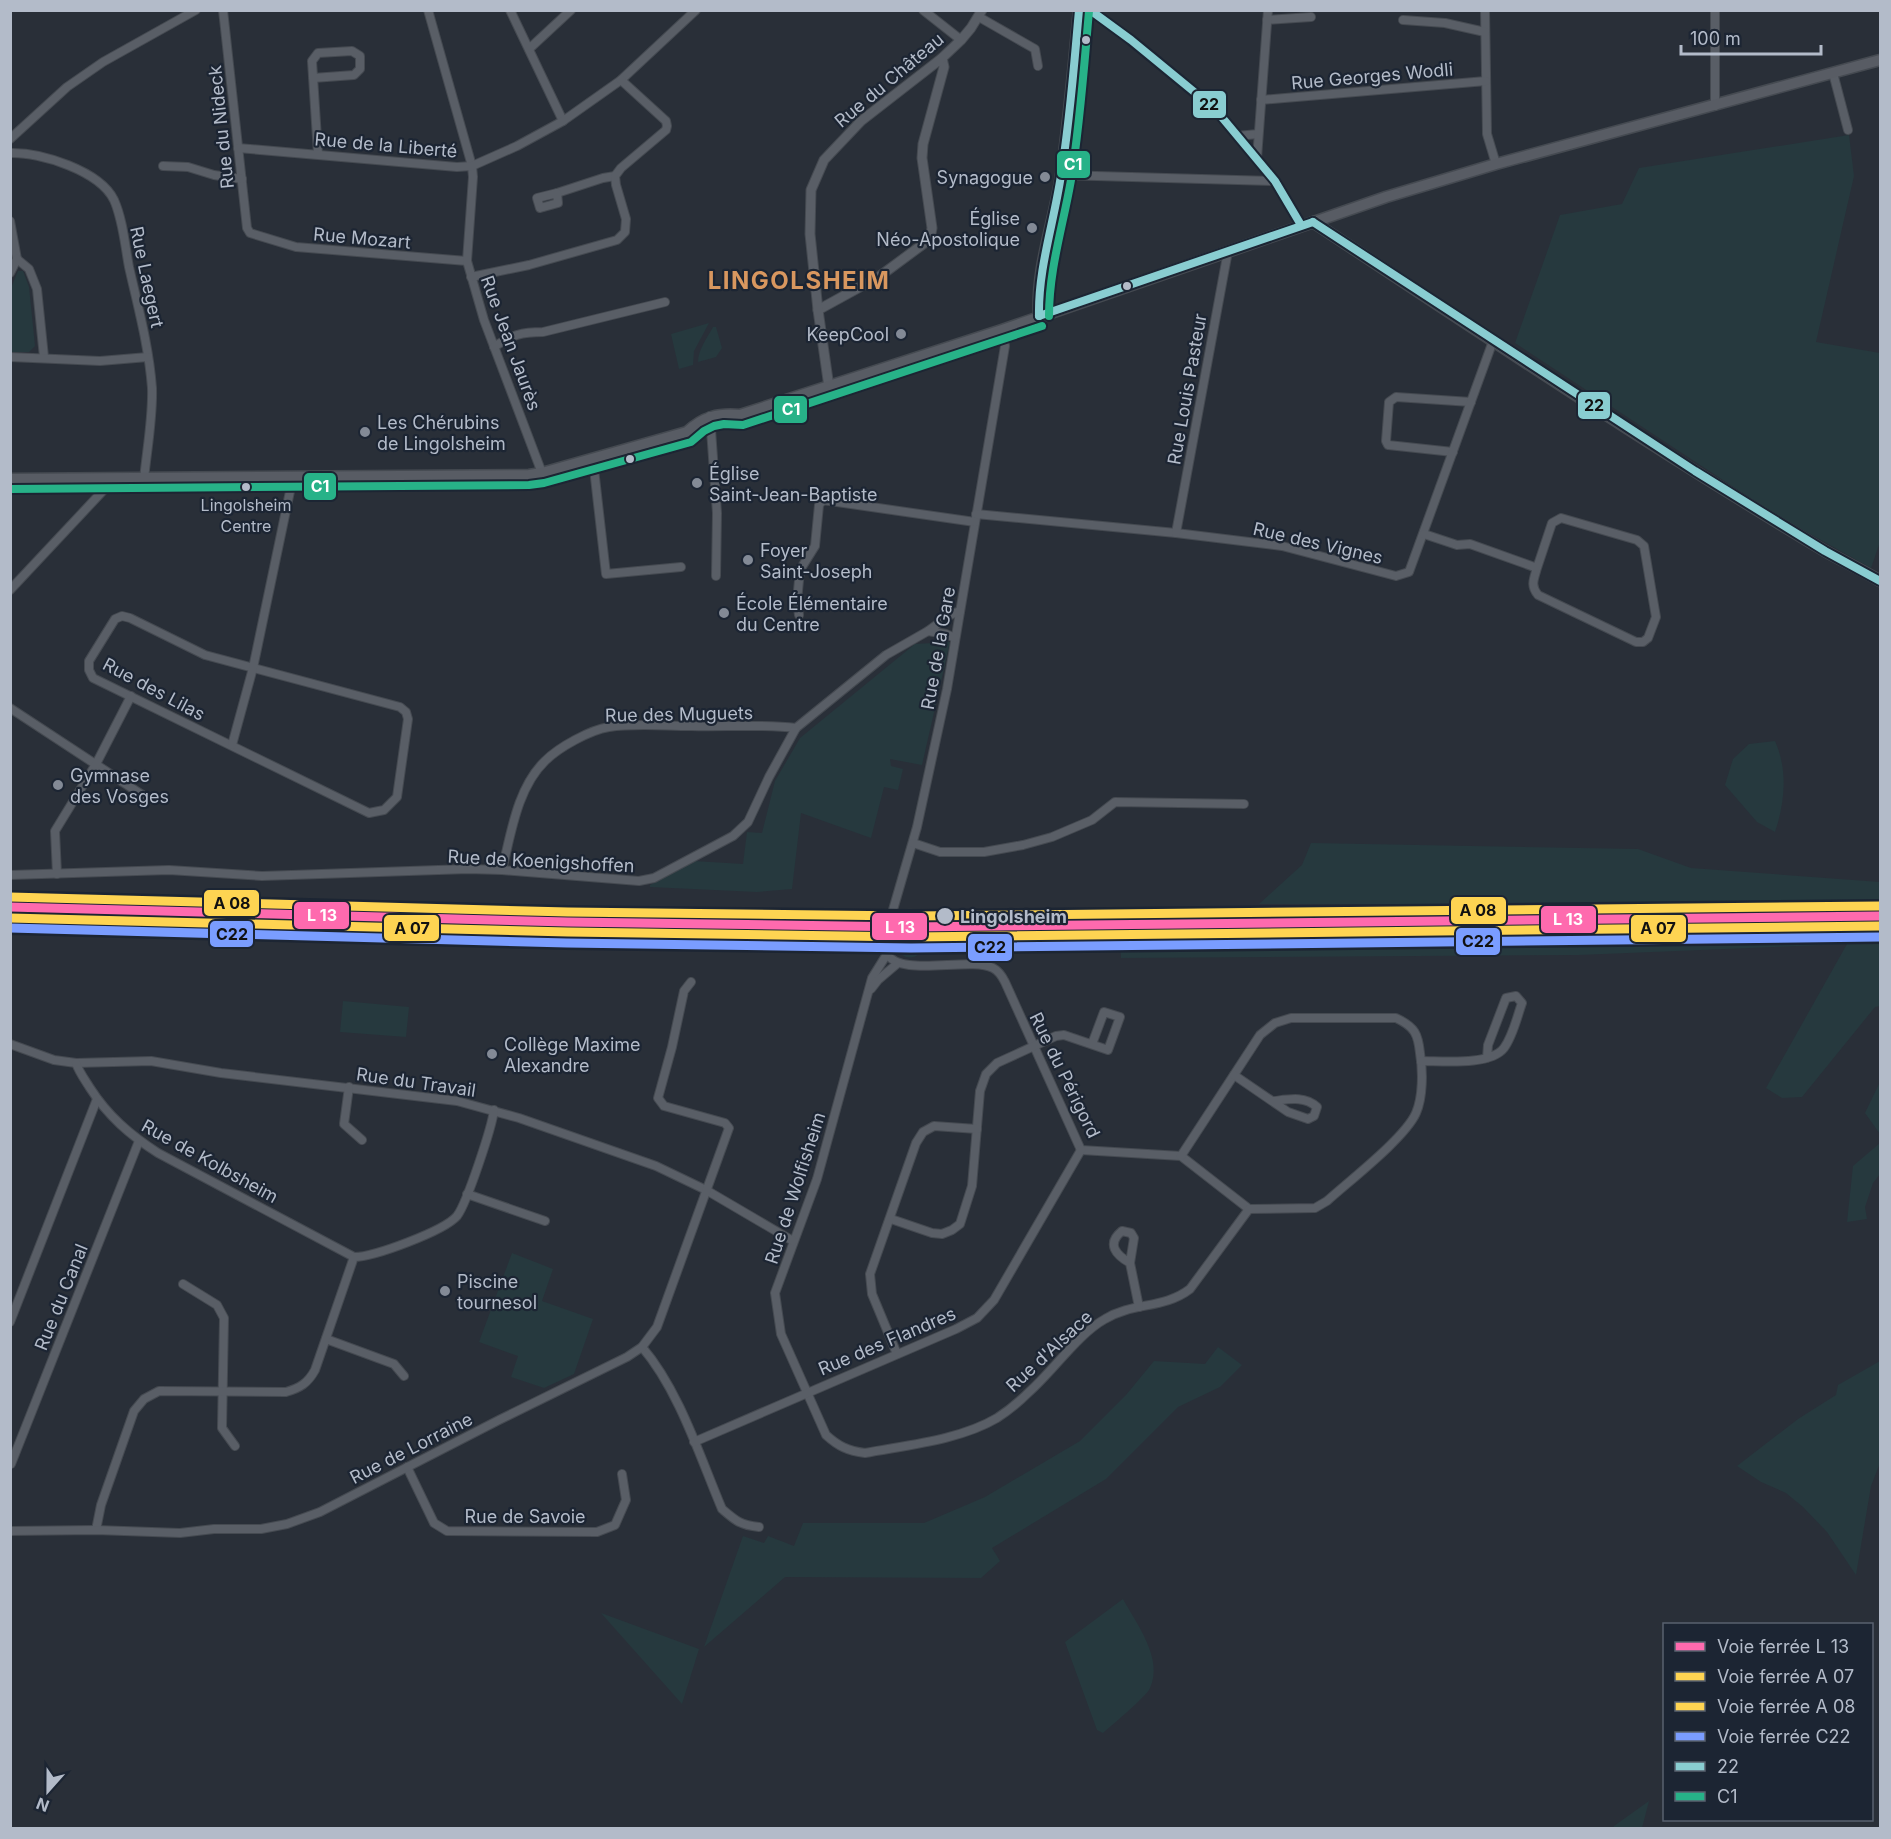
<svg xmlns="http://www.w3.org/2000/svg" width="1891" height="1839" font-family="Inter,sans-serif">
<style>
.green{fill:#26393e}
.lines{fill:none;stroke-linecap:round;stroke-linejoin:round}
.minor-casing{stroke:#454a51;stroke-width:10}
.tertiary-casing{stroke:#454a51;stroke-width:11}
.secondary-casing{stroke:#454a51;stroke-width:13}
.minor{stroke:#595e66;stroke-width:8}
.tertiary{stroke:#595e66;stroke-width:9}
.secondary{stroke:#585c64;stroke-width:10}
.bus-1-casing{stroke:#1c2533;stroke-width:12}
.bus-2-casing{stroke:#1c2533;stroke-width:12}
.bus-1{stroke:#89cdd1;stroke-width:8}
.bus-2{stroke:#27b288;stroke-width:8}
.rail-1-casing{stroke:#1c2533;stroke-width:14}
.rail-2-casing{stroke:#1c2533;stroke-width:14}
.rail-3-casing{stroke:#1c2533;stroke-width:14}
.rail-4-casing{stroke:#1c2533;stroke-width:14}
.rail-1{stroke:#fe6aae;stroke-width:9}
.rail-2{stroke:#fed452;stroke-width:9}
.rail-3{stroke:#fed452;stroke-width:9}
.rail-4{stroke:#7a9dff;stroke-width:9}
.bus-dot{fill:#b3bbc9;stroke:#1c2533;stroke-width:2}
.poi-dot{fill:#838a96;stroke:#1c2533;stroke-width:2}
.labels{text-anchor:middle;dominant-baseline:central;stroke-width:4.5;stroke-linejoin:round;paint-order:stroke}
.bus-label{font-size:16px;fill:#b3bbc9;stroke:#1c2533}
.street-label{font-size:18px;fill:#b3bbc9;stroke:#1c2533}
.poi-label{font-size:18px;fill:#b3bbc9;stroke:#1c2533;text-anchor:start}
.stop-label{font-size:18px;font-weight:bold;fill:#b3bbc9;stroke:#1c2533;text-anchor:start}
.district-label{font-size:24px;font-weight:bold;letter-spacing:1.5px;fill:#d8975f;stroke:#1c2533}
.line-badge{stroke:#1c2533;stroke-width:2}
.badge-label{font-size:16px;text-anchor:middle;font-weight:bold;fill:#fff}
.pale-badge-label{font-size:16px;text-anchor:middle;font-weight:bold;fill:#111}
</style>
<rect width="100%" height="100%" fill="#292f38"/>
<g class="green">
<polygon points="1849,135 1854,176 1816,342 1880,353 1880,542 1871,568 1776,515 1515,343 1560,215 1622,204 1639,168"/>
<polygon points="18,271 23,271 29,287 35,346 29,352 11,352 11,288"/>
<polygon points="709,323 694,351 693,365 679,369 671,334"/>
<path d="M713,327H716L722,348L716,357L698,362C698,350 707,338 713,327Z"/>
<polygon points="950,642 922,765 890,759 891,766 903,769 898,790 884,787 871,838 801,813 792,889 757,892 650,887 650,885 694,861 743,864 747,832 762,833 775,781 800,738 915,644"/>
<path d="M1775,741C1788,770 1785,802 1775,832L1757,822L1725,785L1733,759L1749,744Z"/>
<polygon points="1311,843 1638,849 1691,868 1880,882 1880,906 1259,904 1302,865"/>
<polygon points="1716,923 1880,923 1880,1006 1875,1007 1802,1097 1782,1098 1766,1088 1847,944 1579,955 1121,958 1120,930"/>
<path d="M896,946H925L926,947C917,960 904,962 895,947Z"/>
<polygon points="343,1001 409,1007 406,1037 340,1032"/>
<polygon points="1880,1082 1880,1134 1865,1113"/>
<polygon points="1880,1143 1880,1174 1873,1183 1865,1207 1867,1219 1847,1222 1853,1166"/>
<polygon points="512,1253 553,1269 542,1301 593,1319 574,1374 544,1388 511,1377 518,1356 479,1342"/>
<polygon points="1218,1347 1242,1365 1220,1387 1178,1407 1106,1479 992,1548 1000,1561 981,1578 785,1577 704,1647 743,1536 764,1543 768,1536 794,1546 803,1523 924,1523 985,1497 1080,1441 1126,1395 1154,1361 1205,1364"/>
<polygon points="1880,1361 1880,1463 1871,1486 1856,1575 1827,1532 1803,1507 1786,1493 1761,1482 1737,1466 1798,1419 1836,1395 1838,1385"/>
<path d="M1123,1599C1136,1623 1164,1659 1150,1688C1147,1696 1112,1725 1103,1733L1097,1730L1065,1642Z"/>
<polygon points="601,1613 699,1649 682,1704"/>
<polygon points="1649,1801 1642,1828 1613,1828 1614,1826"/>
</g>
<g class="lines">
<defs>
<g id="minor">
<polyline points="223,10 247,228 250,233 296,247 467,261"/>
<polyline points="428,10 472,166 473,177 467,261 484,320 542,473"/>
<polyline points="510,10 563,121"/>
<polyline points="923,10 961,40"/>
<polyline points="1089,10 1131,40 1215,109 1275,181 1301,225"/>
<polyline points="1485,10 1487,134 1496,164"/>
<polyline points="979,17 1035,49 1038,66"/>
<polyline points="1267,20 1311,17"/>
<polyline points="1403,20 1445,23 1485,32"/>
<polyline points="529,49 571,10"/>
<polyline points="1833,73 1848,130"/>
<polyline points="313,78 354,75 360,69 360,56 352,51 318,53 312,61 318,154"/>
<polyline points="1261,100 1486,81"/>
<polyline points="1715,106 1715,10"/>
<polyline points="1237,136 1258,134"/>
<polyline points="10,139 67,87 103,62 196,10"/>
<polyline points="238,148 457,167 472,166 517,146 563,121 621,80 696,10"/>
<path d="M10,153C41,152 100,171 114,200C123,220 125,246 129,267C138,307 149,347 152,388C153,417 147,449 144,479"/>
<polyline points="1257,158 1268,10"/>
<polyline points="163,166 188,167 214,175 242,179"/>
<polyline points="1061,175 1275,181"/>
<polyline points="557,193 603,178 615,176"/>
<polygon points="557,193 558,203 540,208 537,198"/>
<polyline points="10,221 17,259 10,273"/>
<polyline points="17,259 29,269 37,289 44,357"/>
<polyline points="471,277 529,265 617,240 625,232 626,219 616,185 615,176 621,168 666,130 667,126 666,121 621,80"/>
<path d="M1002,330L1005,346L947,689L917,827L886,934C885,940 883,947 886,952C898,979 969,956 993,968C999,971 1002,976 1005,982L1081,1150L1181,1156L1249,1209"/>
<path d="M494,347C512,335 521,332 543,332L665,302"/>
<polyline points="10,357 100,361 148,357"/>
<polyline points="710,416 717,513 716,576"/>
<polyline points="1453,452 1388,445 1386,441 1389,402 1396,397 1471,402"/>
<polyline points="593,460 606,574 681,567"/>
<polyline points="976,514 1176,533 1282,546 1396,576 1409,572 1493,341"/>
<polyline points="1176,533 1228,251"/>
<path d="M1424,534L1457,545L1470,544L1537,568C1534,579 1530,585 1538,595L1636,642H1643L1648,638L1656,617L1644,546L1637,540L1561,518L1552,523L1537,568"/>
<polyline points="10,590 114,479"/>
<polyline points="799,615 797,601 800,570 815,546 819,505 823,500 975,522"/>
<polygon points="122,616 130,618 205,655 400,707 406,712 408,719 397,797 384,810 369,813 93,678 89,670 89,661 115,619"/>
<polyline points="955,638 946,634 928,631 950,615 960,611"/>
<polyline points="10,708 147,798"/>
<polyline points="232,745 253,668 293,477"/>
<polyline points="913,843 940,852 984,852 1023,845 1052,837 1092,820 1115,802 1244,804"/>
<path d="M502,870C511,834 517,788 545,761C559,747 590,730 609,727C636,723 665,726 691,726C726,727 762,724 796,728"/>
<polyline points="57,874 55,831 96,764 131,696"/>
<polyline points="10,875 169,870 262,876 468,869 502,870 639,881 654,878 733,836 748,822 769,777 796,728 886,655 928,631"/>
<polyline points="10,917 323,927 339,930"/>
<path d="M887,954L872,978L817,1179L775,1293L781,1334L826,1435C838,1446 848,1451 865,1453C907,1445 960,1440 997,1418C1008,1411 1020,1401 1029,1392C1053,1371 1078,1334 1105,1319C1133,1302 1164,1309 1190,1289L1249,1209L1315,1208L1327,1201C1349,1181 1405,1138 1416,1113C1423,1097 1423,1071 1420,1053C1418,1034 1415,1027 1396,1018H1291L1275,1023L1260,1035L1181,1156"/>
<polyline points="871,989 878,980 898,963"/>
<polyline points="10,1044 54,1060 76,1063 151,1061 221,1073 457,1101 519,1118 656,1166 706,1190 793,1241"/>
<path d="M1421,1061C1443,1061 1490,1066 1504,1048C1513,1036 1517,1017 1522,1003L1516,996L1506,998L1488,1045L1487,1058"/>
<path d="M76,1063C79,1072 85,1080 90,1088C108,1116 130,1135 158,1153L354,1257"/>
<path d="M1234,1075L1288,1112L1308,1119L1314,1116L1317,1107C1305,1096 1290,1099 1275,1101"/>
<polyline points="349,1087 344,1124 362,1140"/>
<polyline points="467,1194 545,1221"/>
<polyline points="891,1219 932,1233 942,1234 952,1230 960,1224 972,1186 980,1091 986,1074 997,1063 1056,1036 1064,1035 1108,1050 1120,1017 1104,1012 1092,1044"/>
<path d="M1130,1263C1116,1255 1106,1244 1122,1231L1131,1233L1134,1238L1130,1263L1139,1307"/>
<polyline points="183,1284 217,1305 224,1318 222,1428 235,1446"/>
<polyline points="10,1322 97,1099"/>
<polyline points="326,1339 394,1364 404,1376"/>
<path d="M642,1347C679,1390 700,1457 722,1509C736,1521 740,1525 759,1527"/>
<polyline points="897,1354 872,1294 870,1274 916,1143 923,1132 934,1126 977,1129"/>
<polyline points="694,1442 956,1329 977,1318 994,1300 1081,1150"/>
<polyline points="11,1464 139,1141"/>
<polyline points="407,1467 434,1523 447,1531 597,1532 615,1525 626,1500 622,1474"/>
<path d="M96,1530L101,1505L134,1411L144,1399L159,1391L286,1392C300,1388 308,1383 315,1370L354,1257C374,1257 444,1231 457,1216C467,1203 492,1127 494,1110"/>
<polyline points="10,1531 96,1530 180,1533 214,1529 261,1529 287,1524 320,1512 499,1420 627,1357 642,1347 657,1327 729,1128 725,1123 664,1106 658,1098 672,1047 684,991 691,982"/>
</g>
<g id="tertiary">
<polyline points="818,310 880,276 930,239 932,228 922,158 923,144 944,67 942,58"/>
<polyline points="829,387 818,310 810,234 811,190 824,160 861,121 942,58 961,40 971,28 982,10"/>
</g>
<g id="secondary">
<path d="M1313,222C1482,334 1651,447 1825,551C1843,561 1862,570 1880,581"/>
<path d="M1039,316C1036,268 1054,223 1061,176C1069,121 1074,65 1079,10"/>
<path d="M10,479L529,475L542,473L687,432C703,417 718,413 740,415L1002,330L1386,197L1496,164L1880,60"/>
</g>
</defs>
<use href="#minor" class="minor-casing"/>
<use href="#tertiary" class="tertiary-casing"/>
<use href="#secondary" class="secondary-casing"/>
<use href="#minor" class="minor"/>
<use href="#tertiary" class="tertiary"/>
<use href="#secondary" class="secondary"/>
<defs>
<g id="bus-1">
<polyline points="1090,10 1131,40 1215,109 1275,181 1301,225"/>
<polyline points="1313,222 1695,471 1825,551 1880,581"/>
<path d="M1039,316C1038,268 1054,223 1061,175C1070,121 1074,65 1079,10"/>
<polyline points="1039,316 1313,222"/>
</g>
<g id="bus-2">
<path d="M1049,316C1049,269 1063,226 1071,180C1080,124 1084,67 1089,11"/>
<polyline points="10,489 529,485 544,483 691,442 704,431 714,426 724,424 743,425 1042,326"/>
</g>
</defs>
<use href="#bus-1" class="bus-1-casing"/>
<use href="#bus-2" class="bus-2-casing"/>
<use href="#bus-1" class="bus-1"/>
<use href="#bus-2" class="bus-2"/>
<defs>
<polyline id="rail-1" points="10,907 568,922 911,927 1880,916"/>
<polyline id="rail-2" points="10,918 568,932 911,937 1880,926"/>
<polyline id="rail-3" points="10,897 568,912 911,916 1880,906"/>
<polyline id="rail-4" points="10,928 567,943 911,948 1880,937"/>
</defs>
<use href="#rail-1" class="rail-1-casing"/>
<use href="#rail-2" class="rail-2-casing"/>
<use href="#rail-3" class="rail-3-casing"/>
<use href="#rail-4" class="rail-4-casing"/>
<use href="#rail-1" class="rail-1"/>
<use href="#rail-2" class="rail-2"/>
<use href="#rail-3" class="rail-3"/>
<use href="#rail-4" class="rail-4"/>
</g>
<g class="bus-dot">
<circle cx="1086" cy="40" r="5"/>
<circle cx="1127" cy="286" r="5"/>
<circle cx="630" cy="459" r="5"/>
<circle cx="246" cy="487" r="5"/>
<circle cx="945" cy="916" r="9"/>
</g>
<g class="poi-dot">
<circle cx="1045" cy="177" r="6"/>
<circle cx="1032" cy="228" r="6"/>
<circle cx="901" cy="334" r="6"/>
<circle cx="365" cy="432" r="6"/>
<circle cx="697" cy="483" r="6"/>
<circle cx="748" cy="560" r="6"/>
<circle cx="724" cy="613" r="6"/>
<circle cx="58" cy="785" r="6"/>
<circle cx="492" cy="1054" r="6"/>
<circle cx="445" cy="1291" r="6"/>
</g>
<g class="labels">
<g class="bus-label">
<text x="246" y="505">Lingolsheim<tspan x="246" dy="21">Centre</tspan></text>
</g>
<g class="street-label">
<text transform="translate(1372 76) rotate(-5)">Rue Georges Wodli</text>
<text transform="translate(889 80) rotate(-40)">Rue du Château</text>
<text transform="translate(221 127) rotate(-96)">Rue du Nideck</text>
<text transform="translate(386 145) rotate(5)">Rue de la Liberté</text>
<text transform="translate(362 238) rotate(5)">Rue Mozart</text>
<text transform="translate(147 277) rotate(78)">Rue Laegert</text>
<text transform="translate(511 343) rotate(70)">Rue Jean Jaurès</text>
<text transform="translate(1187 389) rotate(-80)">Rue Louis Pasteur</text>
<text transform="translate(1318 543) rotate(13)">Rue des Vignes</text>
<text transform="translate(938 648) rotate(-80)">Rue de la Gare</text>
<text transform="translate(154 689) rotate(28)">Rue des Lilas</text>
<text transform="translate(679 714) rotate(-1)">Rue des Muguets</text>
<text transform="translate(541 861) rotate(3)">Rue de Koenigshoffen</text>
<text transform="translate(1065 1075) rotate(64)">Rue du Périgord</text>
<text transform="translate(416 1082) rotate(8)">Rue du Travail</text>
<text transform="translate(210 1161) rotate(29)">Rue de Kolbsheim</text>
<text transform="translate(795 1188) rotate(-72)">Rue de Wolfisheim</text>
<text transform="translate(61 1297) rotate(-68)">Rue du Canal</text>
<text transform="translate(887 1341) rotate(-23)">Rue des Flandres</text>
<text transform="translate(1049 1351) rotate(-43)">Rue d'Alsace</text>
<text transform="translate(411 1448) rotate(-27)">Rue de Lorraine</text>
<text x="525" y="1516">Rue de Savoie</text>
</g>
<g class="poi-label">
<text x="1033" y="177" text-anchor="end">Synagogue</text>
<text x="1020" y="218" text-anchor="end">Église<tspan x="1020" dy="21">Néo-Apostolique</tspan></text>
<text x="889" y="334" text-anchor="end">KeepCool</text>
<text x="377" y="422">Les Chérubins<tspan x="377" dy="21">de Lingolsheim</tspan></text>
<text x="709" y="473">Église<tspan x="709" dy="21">Saint-Jean-Baptiste</tspan></text>
<text x="760" y="550">Foyer<tspan x="760" dy="21">Saint-Joseph</tspan></text>
<text x="736" y="603">École Élémentaire<tspan x="736" dy="21">du Centre</tspan></text>
<text x="70" y="775">Gymnase<tspan x="70" dy="21">des Vosges</tspan></text>
<text x="504" y="1044">Collège Maxime<tspan x="504" dy="21">Alexandre</tspan></text>
<text x="457" y="1281">Piscine<tspan x="457" dy="21">tournesol</tspan></text>
</g>
<g class="stop-label">
<text x="960" y="916">Lingolsheim</text>
</g>
<g class="district-label">
<text x="799" y="280">LINGOLSHEIM</text>
</g>
</g>
<g class="line-badge">
<rect x="1192" y="90" width="35" height="29" rx="6" fill="#89cdd1"/>
<rect x="1056" y="150" width="35" height="29" rx="6" fill="#27b288"/>
<rect x="1577" y="391" width="34" height="29" rx="6" fill="#89cdd1"/>
<rect x="773" y="395" width="35" height="29" rx="6" fill="#27b288"/>
<rect x="303" y="472" width="34" height="29" rx="6" fill="#27b288"/>
<rect x="203" y="889" width="57" height="28" rx="6" fill="#fed452"/>
<rect x="1450" y="896" width="57" height="29" rx="6" fill="#fed452"/>
<rect x="293" y="901" width="57" height="29" rx="6" fill="#fe6aae"/>
<rect x="1540" y="905" width="57" height="29" rx="6" fill="#fe6aae"/>
<rect x="871" y="912" width="57" height="29" rx="6" fill="#fe6aae"/>
<rect x="383" y="914" width="57" height="28" rx="6" fill="#fed452"/>
<rect x="1630" y="914" width="57" height="29" rx="6" fill="#fed452"/>
<rect x="209" y="920" width="45" height="28" rx="6" fill="#7a9dff"/>
<rect x="1455" y="927" width="46" height="29" rx="6" fill="#7a9dff"/>
<rect x="967" y="933" width="46" height="29" rx="6" fill="#7a9dff"/>
</g>
<g class="badge-label">
<text x="1073" y="170">C1</text>
<text x="791" y="415">C1</text>
<text x="320" y="492">C1</text>
<text x="322" y="921">L 13</text>
<text x="1568" y="925">L 13</text>
<text x="900" y="933">L 13</text>
</g>
<g class="pale-badge-label">
<text x="1209" y="110">22</text>
<text x="1594" y="411">22</text>
<text x="232" y="909">A 08</text>
<text x="1478" y="916">A 08</text>
<text x="412" y="934">A 07</text>
<text x="1658" y="934">A 07</text>
<text x="232" y="940">C22</text>
<text x="1478" y="947">C22</text>
<text x="990" y="953">C22</text>
</g>
<rect width="1891" height="1839" fill="none" stroke="#b3bbc9" stroke-width="24"/>
<rect x="1663" y="1623" width="210" height="198" fill="#1c2533" stroke="#58616f" stroke-width="1.5"/>
<rect x="1675" y="1642" width="30" height="9" fill="#fe6aae" stroke="#58616f" stroke-width="1.5"/>
<text x="1717" y="1653" font-size="18" fill="#b3bbc9">Voie ferrée L 13</text>
<rect x="1675" y="1672" width="30" height="9" fill="#fed452" stroke="#58616f" stroke-width="1.5"/>
<text x="1717" y="1683" font-size="18" fill="#b3bbc9">Voie ferrée A 07</text>
<rect x="1675" y="1702" width="30" height="9" fill="#fed452" stroke="#58616f" stroke-width="1.5"/>
<text x="1717" y="1713" font-size="18" fill="#b3bbc9">Voie ferrée A 08</text>
<rect x="1675" y="1732" width="30" height="9" fill="#7a9dff" stroke="#58616f" stroke-width="1.5"/>
<text x="1717" y="1743" font-size="18" fill="#b3bbc9">Voie ferrée C22</text>
<rect x="1675" y="1762" width="30" height="9" fill="#89cdd1" stroke="#58616f" stroke-width="1.5"/>
<text x="1717" y="1773" font-size="18" fill="#b3bbc9">22</text>
<rect x="1675" y="1792" width="30" height="9" fill="#27b288" stroke="#58616f" stroke-width="1.5"/>
<text x="1717" y="1803" font-size="18" fill="#b3bbc9">C1</text>
<g transform="translate(48 1791) rotate(201)" stroke="#1c2533" stroke-width="4.5" paint-order="stroke">
<path d="M0-4.5L10 22L0 15L-10 22Z" fill="#b3bbc9"/>
<text y="-9" font-size="16" font-weight="bold" text-anchor="middle" fill="#b3bbc9">N</text>
</g>
<path d="M1681 45v9h140v-9" fill="none" stroke="#b3bbc9" stroke-width="3"/>
<text x="1690" y="45" font-size="18" fill="#b3bbc9" stroke="#1c2533" stroke-width="4.5" paint-order="stroke">100 m</text>
</svg>
